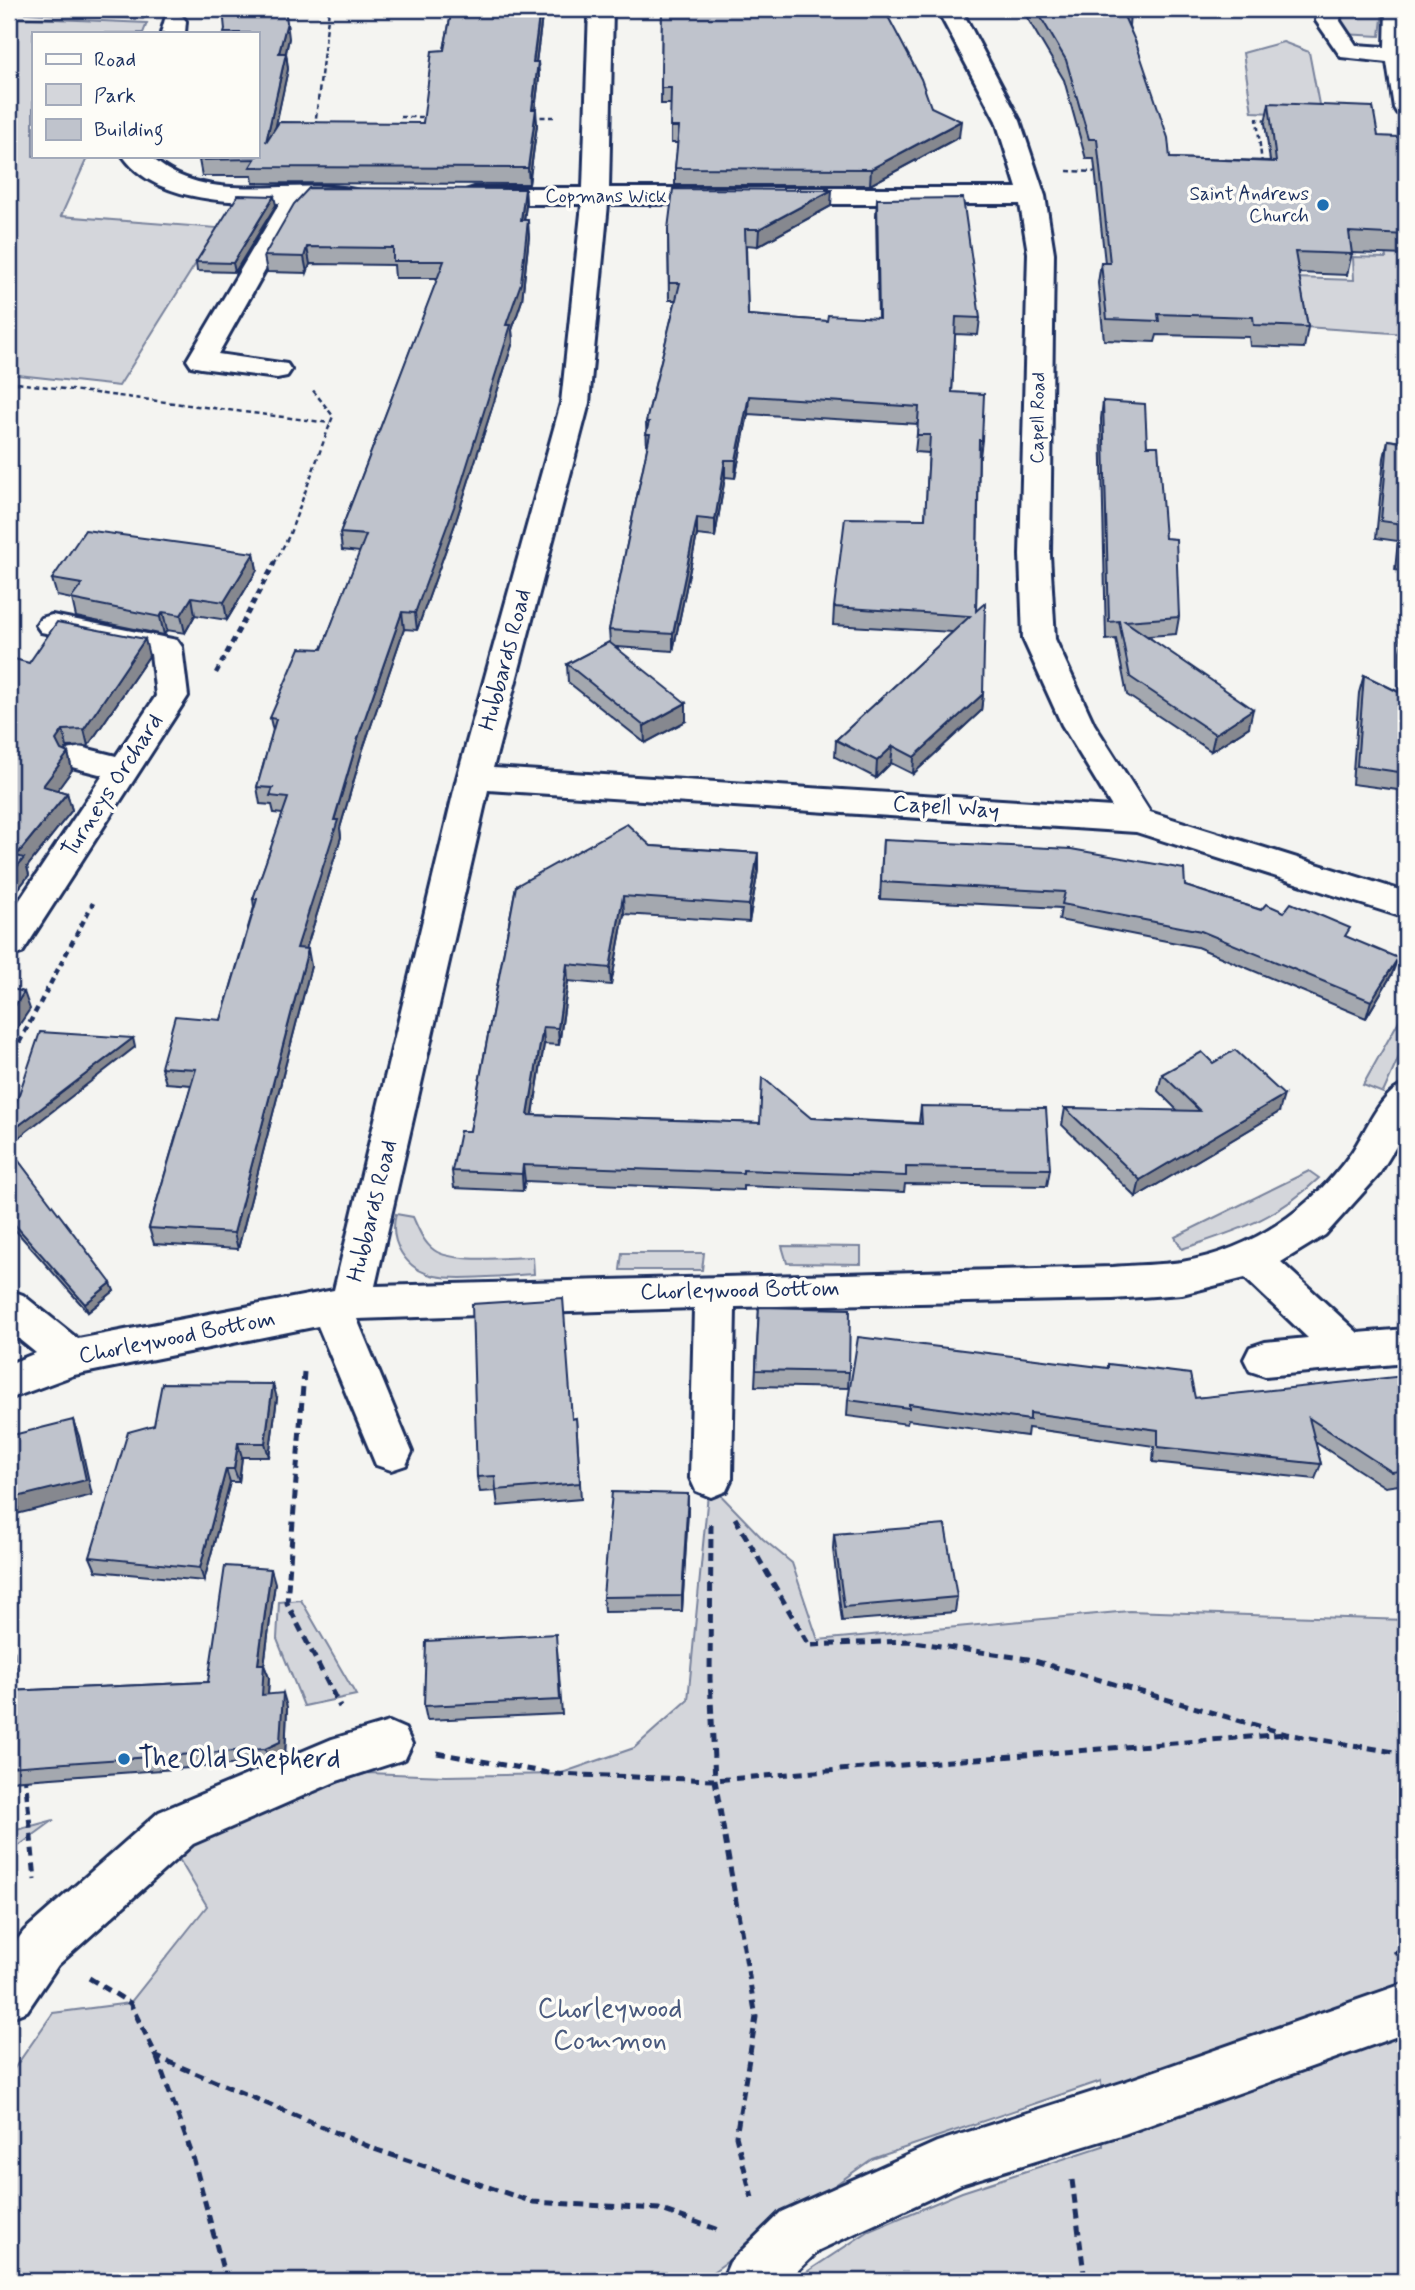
<svg xmlns="http://www.w3.org/2000/svg" width="1415" height="2290" font-family="Mynerve,sans-serif">
<style>
.green{fill:#d4d6db;stroke:#78829c;stroke-width:2}
.lines{fill:none;stroke-linecap:round;stroke-linejoin:round}
.minor-casing{stroke:#1b2f5e;stroke-width:6}
.path-far2{stroke:#1b2f5e;stroke-width:2.5;stroke-dasharray:5 3.5;stroke-linecap:butt}
.path-far1{stroke:#1b2f5e;stroke-width:4.5;stroke-dasharray:6 5;stroke-linecap:butt}
.path{stroke:#1b2f5e;stroke-width:5;stroke-dasharray:9 6;stroke-linecap:butt}
.minor{fill:#fdfcf7;fill-rule:evenodd}
.wall{fill:#a4a8af;stroke:#1b2f5e;stroke-width:2}
.shaded-wall{fill:#86888f;stroke:#1b2f5e;stroke-width:2}
.building{fill:#bfc3cc;stroke:#1b2f5e;stroke-width:2}
.poi-dot{fill:#1f6fb2;stroke:#fdfcf7;stroke-width:2.5}
.labels{text-anchor:middle;dominant-baseline:central;stroke-width:7;stroke-linejoin:round;paint-order:stroke}
.far-poi-label{font-size:19px;fill:#1b2f5e;stroke:#fdfcf7;text-anchor:end}
.far-street-label{font-size:19px;fill:#1b2f5e;stroke:#fdfcf7}
.street-label{font-size:23px;fill:#1b2f5e;stroke:#fdfcf7}
.near-poi-label{font-size:28px;fill:#1b2f5e;stroke:#fdfcf7;text-anchor:start}
.near-park-label{font-size:28px;fill:#49597d;stroke:#fdfcf7}
</style>
<rect width="100%" height="100%" fill="#f4f4f1"/>
<filter id="ink" filterUnits="userSpaceOnUse"><feTurbulence type="fractalNoise" baseFrequency=".0143" numOctaves="2"/><feDisplacementMap in="SourceGraphic" scale="14" xChannelSelector="R" yChannelSelector="G"/><feConvolveMatrix kernelMatrix="1 2 1 2 8 2 1 2 1" color-interpolation-filters="sRGB"/></filter>
<g filter="url(#ink)">
<g class="green">
<polygon points="9,9 155,9 143,19 9,12"/>
<polygon points="1335,9 1383,9 1380,36 1342,34 1335,18"/>
<polygon points="9,17 147,23 143,33 33,33 33,156 88,156 61,216 218,228 119,386 9,374"/>
<polygon points="1283,42 1309,52 1321,115 1252,112 1243,53"/>
<polygon points="1382,235 1406,237 1406,334 1291,326 1296,278 1354,280 1353,257 1386,258"/>
<polygon points="1406,1008 1406,1041 1383,1093 1363,1085"/>
<path d="M1309,1171L1319,1178C1275,1220 1238,1230 1182,1249L1175,1237Z"/>
<path d="M396,1214L413,1217C418,1228 423,1242 434,1250C453,1264 509,1257 533,1257L534,1274C510,1275 457,1281 435,1276C406,1270 388,1242 396,1214Z"/>
<polygon points="782,1246 861,1247 861,1264 787,1263"/>
<polygon points="622,1253 704,1253 702,1270 620,1270"/>
<polygon points="709,1483 763,1539 792,1563 818,1640 1129,1611 1406,1620 1406,2281 793,2281 869,2231 962,2192 1103,2146 1101,2081 872,2159 700,2281 9,2281 9,2076 53,2013 130,2003 207,1906 173,1849 277,1802 368,1773 446,1776 559,1774 634,1748 688,1700"/>
<polygon points="301,1600 356,1695 304,1706 277,1639 279,1602"/>
<polygon points="54,1820 9,1853 9,1832"/>
</g>
<g class="lines">
<defs>
<g id="minor">
<path d="M589,9H613L609,188H1017L996,121L937,9H961L1020,121L1045,196L1054,253L1050,555L1055,639L1094,724L1150,812L1406,892V918L1136,832L488,790L375,1286L1113,1267C1136,1265 1160,1265 1182,1262C1252,1250 1311,1210 1352,1152C1367,1130 1380,1092 1406,1084V1130L1378,1176L1325,1235L1281,1262L1358,1333L1406,1329V1363L1265,1376L1250,1371L1244,1359L1250,1347L1265,1342L1308,1338L1245,1278L1182,1294L1113,1299L735,1307L732,1478L726,1491L711,1497L696,1491L690,1478L694,1308L357,1319L412,1452L406,1465L391,1470L376,1465L318,1326L74,1375L9,1399V1364L36,1353L9,1331V1290L23,1295L78,1339L334,1290L457,778L561,403L582,204H474L465,201L461,196L465,191L474,188H583ZM608,204H1020L1028,253L1020,555L1023,639L1062,725L1112,807L493,768L589,403Z"/>
<polygon points="1317,9 1341,9 1340,21 1356,45 1385,47 1386,9 1406,9 1406,115 1397,113 1394,108 1387,62 1341,57 1316,21"/>
<polygon points="174,14 182,16 186,21 185,33 161,33 166,16"/>
<path d="M123,156H150C207,210 295,174 364,192L368,197L364,202L308,204L294,219L218,354L287,364L291,370L287,376L277,378L201,368L191,366L187,360L280,203C230,202 155,202 123,156Z"/>
<polygon points="52,615 177,640 182,647 188,696 22,953 9,957 9,916 103,775 68,766 63,758 68,750 80,747 116,756 156,696 151,654 41,632 36,625 41,618"/>
<polygon points="389,1722 405,1729 412,1744 405,1759 337,1781 193,1844 58,1965 27,2011 9,2018 9,1951 24,1931 159,1812 332,1739"/>
<polygon points="1406,1983 1406,2033 1124,2134 961,2184 819,2250 787,2281 722,2281 730,2262 781,2212 937,2142 1124,2082"/>
</g>
</defs>
<use href="#minor" class="minor-casing"/>
<g class="path-far2">
<polyline points="400,117 429,117"/>
<polyline points="532,117 555,117"/>
<polyline points="315,126 329,9"/>
<polyline points="1262,164 1257,119 1270,120"/>
<polyline points="1067,171 1100,172"/>
<polyline points="9,382 330,423"/>
<polyline points="274,564 289,536 333,416 312,389"/>
</g>
<g class="path-far1">
<polyline points="216,673 275,562"/>
<polyline points="9,1062 93,903"/>
</g>
<g class="path">
<polyline points="304,1372 287,1603 340,1707"/>
<polyline points="735,1518 809,1645 907,1641 1028,1659 1286,1734 1406,1754"/>
<polyline points="711,1524 710,1679 715,1780 756,2017 736,2136 752,2198"/>
<polyline points="9,1606 17,1696"/>
<polyline points="437,1753 554,1774 715,1780 1286,1734"/>
<polyline points="25,1774 35,1880"/>
<polyline points="1394,1954 1406,1948"/>
<polyline points="89,1978 130,2003 157,2057 377,2150 533,2202 659,2209 719,2230"/>
<polyline points="157,2058 193,2157 226,2281"/>
<polyline points="1072,2180 1085,2281"/>
</g>
<use href="#minor" class="minor"/>
</g>
<g class="wall">
<polygon points="452,9 543,9 536,62 538,62 539,78 535,109 537,125 529,184 253,183 252,176 202,176 199,160 289,38 286,53 288,69 275,128 423,123 444,50"/>
<polygon points="662,9 931,107 959,137 870,185 675,185 675,168 678,143 671,143 671,104 661,104"/>
<polygon points="1022,9 1128,9 1130,13 1129,26 1170,158 1270,161 1265,123 1269,103 1378,136 1406,178 1406,255 1352,253 1347,275 1298,273 1308,327 1304,348 1250,346 1249,337 1157,335 1155,342 1104,340 1098,283 1101,263 1105,263 1094,159 1086,159 1064,80"/>
<polygon points="525,189 526,205 524,220 529,236 522,300 512,330 513,342 455,524 417,630 404,629 362,752 340,828 341,837 306,949 311,966 238,1249 154,1244 149,1228 191,1085 166,1083 161,1067 221,1020 254,907 253,899 283,814 274,813 272,805 260,804 257,787 273,731 270,718 322,649 360,552 342,550 340,533 438,278 395,278 394,265 310,264 307,273 267,272 264,256"/>
<polygon points="877,199 980,318 978,335 955,334 952,392 982,440 980,457 979,457 976,611 983,694 981,711 913,774 891,763 876,778 835,757 836,740 953,632 833,625 834,607 925,519 929,453 915,452 918,424 748,414 735,478 725,477 715,537 697,535 673,651 616,647 686,721 645,743 568,682 567,664 610,642 609,630 647,449 646,422 676,300 669,300 668,229 831,206 758,246 746,245 748,315 827,321 878,318 876,215"/>
<polygon points="276,205 235,272 197,271 196,262"/>
<polygon points="1103,401 1147,446 1179,617 1176,634 1148,636 1249,727 1211,751 1127,695 1116,639 1106,640 1101,419"/>
<polygon points="1406,428 1406,791 1352,784 1359,693 1364,675 1399,692 1400,651 1402,642 1400,642 1400,571 1395,570 1398,541 1376,538 1384,458 1388,440 1403,442"/>
<polygon points="254,553 257,570 227,620 195,615 185,633 167,630 164,635 76,617 72,599 57,596 52,579"/>
<polygon points="149,656 88,746 67,747 64,752 68,753 72,770 57,790 67,793 72,810 27,867 29,875 9,901 9,661 29,663"/>
<polygon points="883,840 1185,886 1347,937 1392,974 1366,1018 1197,947 1059,920 1061,908 880,899"/>
<polygon points="651,846 758,853 758,870 749,922 624,914 611,985 568,981 559,1045 544,1044 533,1115 760,1123 811,1118 919,1123 921,1106 1050,1169 1047,1186 905,1184 904,1192 743,1186 743,1190 525,1181 523,1191 454,1188 452,1171 470,1131 516,886"/>
<polygon points="1213,1063 1279,1112 1136,1197 1062,1125 1065,1108 1178,1111 1158,1091 1162,1074"/>
<polygon points="9,1148 114,1291 88,1312 9,1223"/>
<polygon points="759,1307 849,1372 848,1388 755,1386"/>
<polygon points="1406,1381 1406,1484 1385,1487 1315,1442 1321,1464 1315,1479 1153,1462 1154,1446 1028,1428 1027,1436 908,1420 907,1424 847,1416 848,1400 1195,1398"/>
<polygon points="277,1398 269,1457 242,1457 239,1482 230,1482 204,1581 96,1571 90,1557"/>
<polygon points="576,1418 581,1499 498,1506 496,1491 480,1492 477,1477 572,1419"/>
<polygon points="688,1510 682,1611 604,1612 603,1597"/>
<polygon points="834,1534 957,1597 955,1612 842,1621 833,1549"/>
<polygon points="275,1583 264,1665 269,1678 268,1694 287,1707 285,1756 270,1762 11,1781 12,1791 9,1792 9,1688 9,1691 208,1682"/>
<polygon points="557,1649 562,1714 427,1720 424,1706"/>
</g>
<g class="shaded-wall">
<polygon points="540,9 543,9 534,78 533,62"/>
<polygon points="287,22 289,38 282,69 279,53"/>
<polygon points="286,53 288,69 269,158 266,142"/>
<polygon points="538,62 539,78 533,125 532,109"/>
<polygon points="536,109 537,125 529,184 528,168"/>
<polygon points="961,121 959,137 870,185 871,169"/>
<polygon points="525,189 526,205 522,236 521,220"/>
<polygon points="832,190 831,206 758,246 759,229"/>
<polygon points="274,196 276,205 235,272 233,263"/>
<polygon points="528,220 529,236 522,300 512,330 513,342 455,524 417,630 415,613 506,325"/>
<polygon points="307,247 310,264 307,273 304,257"/>
<polygon points="749,396 748,414 735,478 736,460"/>
<polygon points="725,460 725,477 715,537 715,520"/>
<polygon points="697,518 697,535 673,651 673,634"/>
<polygon points="254,553 257,570 227,620 224,602"/>
<polygon points="192,597 195,615 185,633 181,615"/>
<polygon points="163,612 167,630 164,635 160,617"/>
<polygon points="402,612 404,629 362,752 340,828 341,837 301,965 297,948 359,735"/>
<polygon points="145,639 149,656 88,746 84,729"/>
<polygon points="983,694 981,711 913,774 914,757"/>
<polygon points="686,703 686,721 645,743 644,726"/>
<polygon points="1253,709 1249,727 1211,751 1215,734"/>
<polygon points="63,730 67,747 61,757 56,740"/>
<polygon points="893,746 891,763 876,778 877,761"/>
<polygon points="68,753 72,770 48,803 43,786"/>
<polygon points="67,793 72,810 27,867 29,875 9,901 9,877 16,856"/>
<polygon points="758,853 758,870 749,922 749,905"/>
<polygon points="623,896 624,914 611,985 610,968"/>
<polygon points="308,949 311,966 238,1249 234,1233"/>
<polygon points="1398,958 1392,974 1366,1018 1371,1001"/>
<polygon points="567,964 568,981 559,1045 558,1028"/>
<polygon points="24,992 30,1009 9,1040 9,1015"/>
<polygon points="543,1027 544,1044 530,1132 528,1115"/>
<polygon points="133,1038 135,1047 9,1145 9,1133"/>
<polygon points="1284,1095 1279,1112 1136,1197 1140,1180"/>
<polygon points="523,1165 525,1181 523,1191 522,1174"/>
<polygon points="111,1283 114,1291 88,1312 85,1304"/>
<polygon points="273,1384 277,1398 269,1457 265,1443"/>
<polygon points="73,1420 79,1436 92,1495 9,1516 9,1499"/>
<polygon points="238,1443 242,1457 239,1482 234,1469"/>
<polygon points="226,1469 230,1482 204,1581 200,1568"/>
<polygon points="688,1494 688,1510 682,1611 682,1596"/>
<polygon points="271,1569 275,1583 264,1665 269,1678 267,1709 262,1695 258,1664"/>
<polygon points="283,1693 287,1707 285,1756 270,1762 265,1749"/>
<polygon points="9,1777 11,1781 12,1791 9,1792"/>
</g>
<g class="building">
<polygon points="223,9 285,9 287,22 279,53 286,53 266,142 279,122 423,123 432,51 444,50 452,9 540,9 533,62 538,62 532,109 536,109 528,168 250,167 255,159 199,160 200,156 257,156 257,33 224,33 225,30"/>
<polygon points="662,9 884,9 921,79 931,107 961,121 871,169 675,168 679,127 670,127 671,88 661,88"/>
<polygon points="1036,9 1128,9 1130,13 1123,14 1136,43 1168,138 1170,158 1276,162 1269,103 1373,107 1378,136 1398,137 1406,178 1406,235 1349,232 1352,254 1295,252 1308,327 1254,325 1253,317 1158,314 1159,321 1107,319 1101,263 1110,263 1097,139 1089,139 1066,60"/>
<polygon points="309,188 525,189 521,220 528,220 521,283 506,325 511,325 454,507 415,613 402,612 359,735 334,820 338,820 297,948 308,949 234,1233 149,1228 196,1069 161,1067 175,1016 221,1020 257,899 253,899 288,798 270,796 273,788 257,787 276,719 270,718 300,648 322,649 366,535 340,533 444,261 393,261 393,248 307,247 304,257 264,256 294,204"/>
<polygon points="673,189 832,190 759,229 745,229 748,315 827,321 828,315 879,318 877,199 963,198 980,318 956,317 952,392 984,394 982,440 979,440 976,611 985,603 983,694 914,757 893,746 877,761 836,740 970,616 834,607 845,518 925,519 930,435 917,435 919,407 749,396 736,460 725,460 715,520 697,518 673,634 609,630 650,434 646,434 649,422 646,422 680,283 669,283 668,229"/>
<polygon points="238,195 274,196 233,263 196,262"/>
<polygon points="1103,401 1145,404 1147,446 1158,446 1165,538 1176,539 1179,617 1125,621 1253,709 1215,734 1130,677 1119,621 1109,622"/>
<polygon points="1388,440 1406,443 1406,442 1406,624 1405,624 1405,553 1400,553 1403,524 1381,521"/>
<polygon points="85,530 254,553 224,602 192,597 181,615 163,612 160,617 71,599 82,584 52,579"/>
<polygon points="57,622 145,639 84,729 63,730 56,740 61,750 68,753 43,786 67,793 16,856 24,858 9,877 9,661 11,658 29,663"/>
<polygon points="1406,632 1406,773 1357,766 1364,675 1404,695 1405,634"/>
<polygon points="609,642 686,703 644,726 567,664"/>
<polygon points="627,824 651,846 758,853 749,905 623,896 610,968 567,964 558,1028 543,1027 528,1115 760,1123 762,1077 811,1118 922,1124 921,1106 1046,1108 1050,1169 906,1167 906,1176 743,1170 743,1173 523,1165 522,1174 452,1171 460,1131 470,1131 516,886"/>
<polygon points="883,840 1071,849 1184,869 1185,886 1261,910 1266,904 1284,912 1291,903 1350,928 1345,936 1398,958 1371,1001 1201,931 1062,904 1065,892 881,882"/>
<polygon points="9,988 24,992 9,1015"/>
<polygon points="40,1032 133,1038 9,1133 9,1124"/>
<polygon points="1235,1050 1284,1095 1140,1180 1065,1108 1200,1111 1162,1074 1202,1052 1213,1063"/>
<polygon points="9,1148 111,1283 85,1304 9,1218"/>
<polygon points="563,1298 572,1419 576,1418 580,1483 496,1490 495,1476 477,1477 472,1304"/>
<polygon points="759,1307 850,1309 849,1372 756,1370"/>
<polygon points="858,1337 1108,1368 1108,1364 1190,1374 1195,1398 1404,1376 1406,1381 1406,1470 1392,1472 1309,1418 1321,1464 1158,1447 1158,1430 1030,1413 1030,1420 909,1404 909,1408 848,1400"/>
<polygon points="162,1383 273,1384 265,1443 238,1443 234,1469 226,1469 200,1568 90,1557 128,1432 154,1425"/>
<polygon points="73,1420 86,1480 9,1499 9,1436"/>
<polygon points="612,1492 688,1494 682,1596 603,1597"/>
<polygon points="945,1525 957,1597 844,1607 834,1534"/>
<polygon points="225,1566 271,1569 258,1664 264,1664 262,1695 283,1693 280,1742 265,1749 9,1767 9,1691 208,1682"/>
<polygon points="556,1634 560,1700 424,1706 426,1641"/>
</g>
</g>
<g class="poi-dot">
<circle cx="1323" cy="205" r="7"/>
<circle cx="124" cy="1759" r="7"/>
</g>
<g class="labels">
<g class="far-poi-label">
<text x="1309" y="194">Saint Andrews<tspan x="1309" dy="22">Church</tspan></text>
</g>
<g class="far-street-label">
<text x="606" y="196">Copmans Wick</text>
<text transform="translate(1038 418) rotate(-89)">Capell Road</text>
</g>
<g class="street-label">
<text transform="translate(506 660) rotate(-75)">Hubbards Road</text>
<text transform="translate(113 786) rotate(-57)">Turneys Orchard</text>
<text transform="translate(946 808) rotate(4)">Capell Way</text>
<text transform="translate(373 1211) rotate(-76)">Hubbards Road</text>
<text transform="translate(740 1291) rotate(-1)">Chorleywood Bottom</text>
<text transform="translate(177 1338) rotate(-11)">Chorleywood Bottom</text>
</g>
<g class="near-poi-label">
<text x="138" y="1759">The Old Shepherd</text>
</g>
<g class="near-park-label">
<text x="610" y="2009">Chorleywood<tspan x="610" dy="32">Common</tspan></text>
</g>
</g>
<rect width="1415" height="2290" fill="none" stroke="#fdfcf7" stroke-width="35"/>
<rect x="18" y="18" width="1380" height="2255" fill="none" stroke="#1b2f5e" stroke-width="2.5" filter="url(#ink)"/>
<rect x="32" y="32" width="228" height="126" fill="#fdfcf7" stroke="#a3aaba" stroke-width="2"/>
<rect x="46" y="54" width="35" height="10" fill="#fdfcf7" stroke="#a3aaba" stroke-width="2"/>
<text x="94" y="66" font-size="21" fill="#1b2f5e">Road</text>
<rect x="46" y="84" width="35" height="21" fill="#d4d6db" stroke="#a3aaba" stroke-width="2"/>
<text x="94" y="102" font-size="21" fill="#1b2f5e">Park</text>
<rect x="46" y="119" width="35" height="21" fill="#bfc3cc" stroke="#a3aaba" stroke-width="2"/>
<text x="94" y="136" font-size="21" fill="#1b2f5e">Building</text>
</svg>
